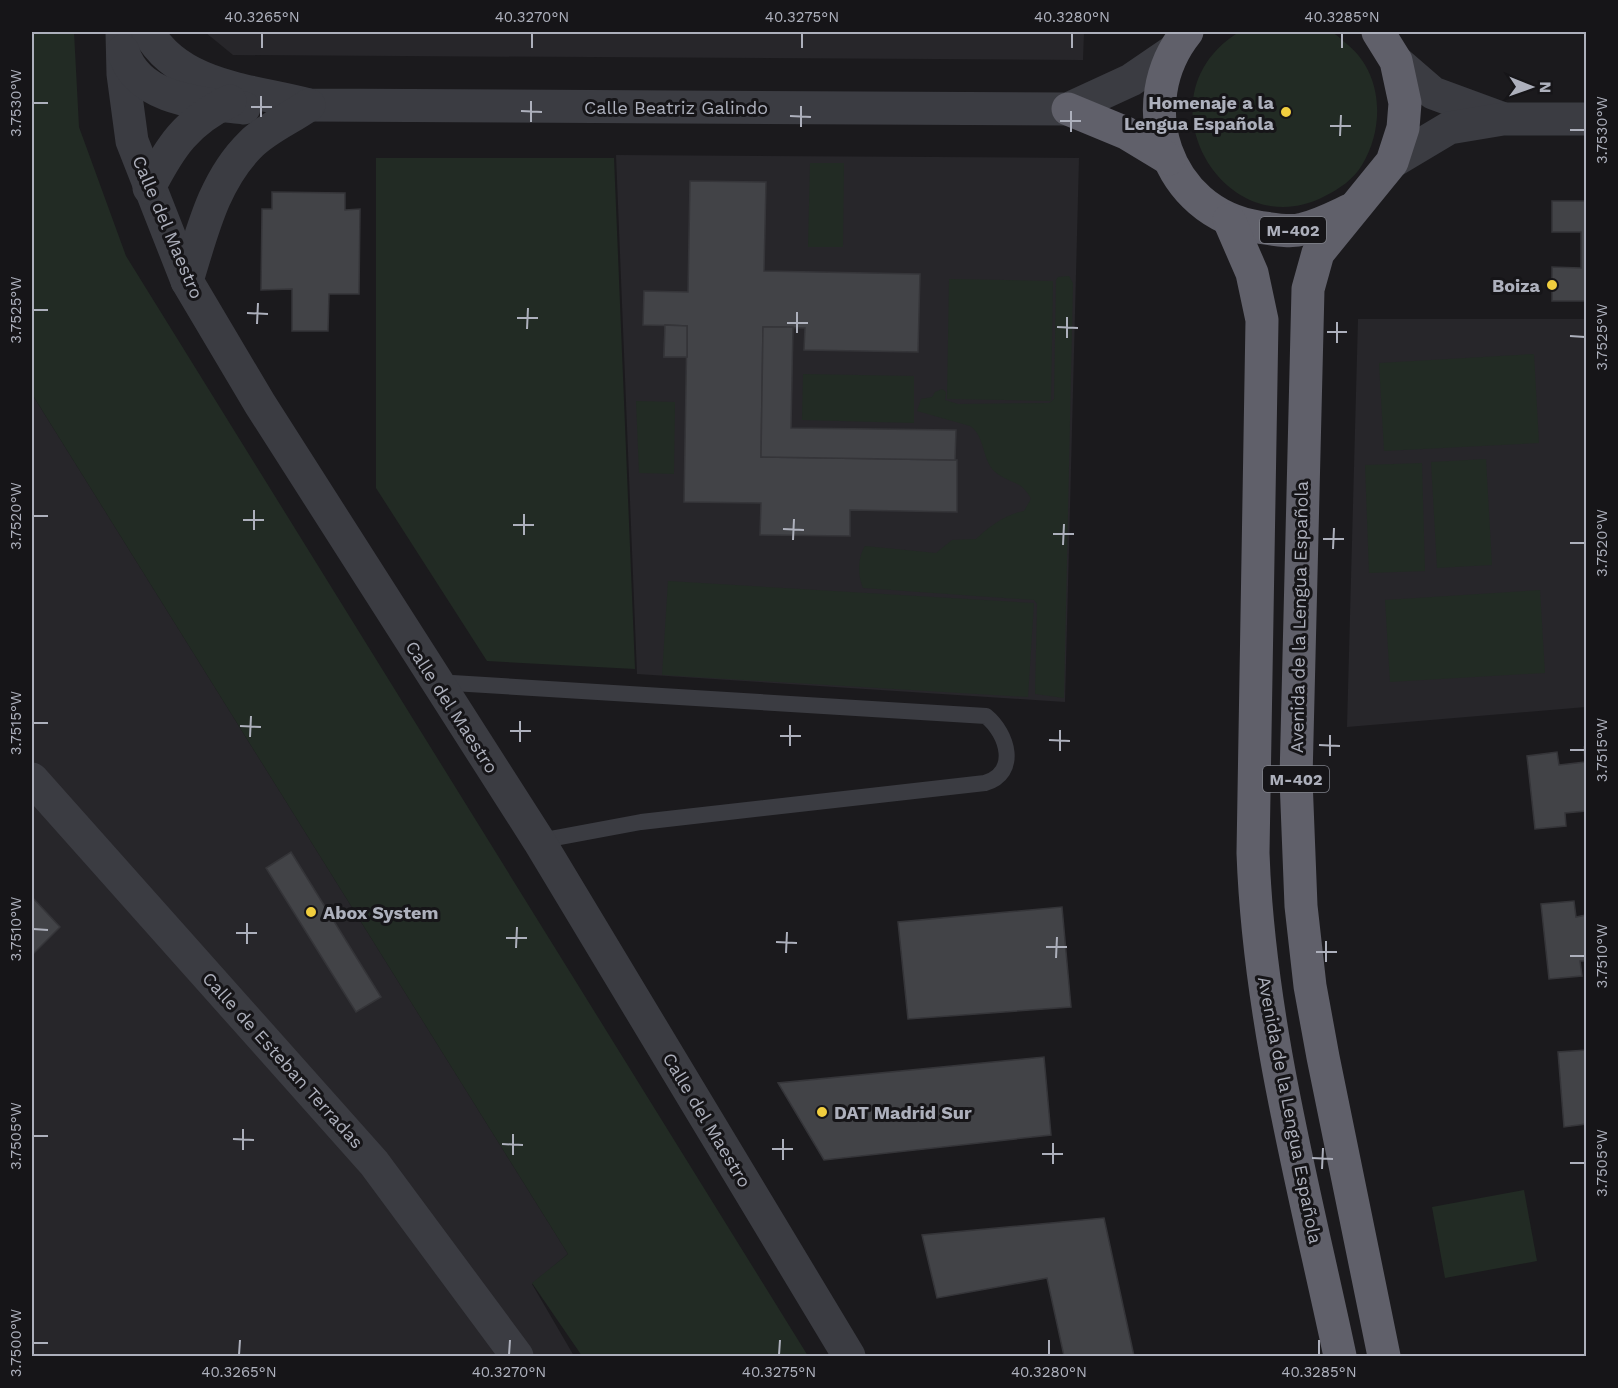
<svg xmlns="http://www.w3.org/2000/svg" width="1618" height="1388" font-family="'Work Sans',sans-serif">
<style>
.built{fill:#27262a}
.green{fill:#222b24}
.building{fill:#424347;stroke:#353539;stroke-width:1.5}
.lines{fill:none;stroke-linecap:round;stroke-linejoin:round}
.service{stroke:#3b3c42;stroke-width:16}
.minor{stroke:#3b3c42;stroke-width:33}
.trunk{stroke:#60606a;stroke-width:33}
.ticks{fill:none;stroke:#adb0bc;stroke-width:2}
.poi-dot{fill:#f1ce3e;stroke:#161518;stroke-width:2}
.labels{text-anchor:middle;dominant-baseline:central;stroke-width:6;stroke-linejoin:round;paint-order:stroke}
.shield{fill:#161518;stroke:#80828b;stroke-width:1.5}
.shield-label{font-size:16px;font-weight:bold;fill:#adb0bc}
.poi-label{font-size:18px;font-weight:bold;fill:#adb0bc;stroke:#161518;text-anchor:end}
.street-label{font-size:18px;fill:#adb0bc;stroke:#161518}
.neatline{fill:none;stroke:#adb0bc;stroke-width:2}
.ticks-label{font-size:15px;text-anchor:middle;fill:#adb0bc}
</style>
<rect width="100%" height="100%" fill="#1b1a1d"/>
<g class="built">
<polygon points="205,32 1084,32 1083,60 233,55"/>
<polygon points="616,155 1079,158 1065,702 637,674"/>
<polygon points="1358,319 1586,319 1586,707 1347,727"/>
<polygon points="32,394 568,1254 532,1284 574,1356 32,1356"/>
</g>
<g class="green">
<polygon points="32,32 74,32 79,127 126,256 808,1356 582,1356 532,1283 568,1254 32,394"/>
<path d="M1239,32C1262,31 1285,32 1308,32C1314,32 1324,30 1330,32C1336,33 1343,41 1348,45C1383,74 1385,127 1362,165C1354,179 1339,189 1325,196C1226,249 1134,97 1239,32Z"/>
<polygon points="376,158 614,158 635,669 487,661 376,488"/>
<polygon points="810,163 844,163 843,247 808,247"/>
<path d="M1069,276L1073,283L1064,698L1035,694L1037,604L1034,600L863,588C858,577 857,559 865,546L936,553L952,540L976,539C988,527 1008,513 1024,511L1031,499C1021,479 1008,484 994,471C982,459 985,436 970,426L917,411L921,399L932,397L935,392L942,389L946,392L945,400L958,404L1049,403L1054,399L1056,280L1058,277Z"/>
<polygon points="949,279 1053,281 1051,401 947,399"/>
<polygon points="1534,354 1539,443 1384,451 1379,363"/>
<polygon points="803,374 914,376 914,423 802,420"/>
<polygon points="636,401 675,402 674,474 639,473"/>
<polygon points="1486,459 1492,565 1437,568 1431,462"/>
<polygon points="1422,463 1425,571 1369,573 1365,465"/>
<polygon points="668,581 1034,603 1028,697 662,675"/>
<polygon points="1540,590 1545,673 1390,682 1385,600"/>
<polygon points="1524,1190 1537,1261 1445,1278 1432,1207"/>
</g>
<g class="building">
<polygon points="690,181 766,182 764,271 920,274 918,352 804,350 805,328 763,327 761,457 957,460 957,512 850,510 850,536 760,535 761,503 684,502 687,326 643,325 644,291 688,292"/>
<polygon points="272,192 345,193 345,210 360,209 359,294 329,294 328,331 292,331 292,289 261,290 262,209 272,209"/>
<polygon points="1552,201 1586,201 1586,301 1552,301 1552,267 1581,268 1581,232 1552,232"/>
<polygon points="665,325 687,326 687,357 664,357"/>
<polygon points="665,325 687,326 687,357 664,357"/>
<polygon points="763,327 793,327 791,428 956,430 955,460 761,457"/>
<polygon points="1584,747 1586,747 1586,811 1565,813 1566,826 1535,829 1527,756 1557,752 1559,765 1585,762"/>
<polygon points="291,852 381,997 356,1012 266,868"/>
<polygon points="32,897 60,927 32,955"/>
<polygon points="1574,901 1576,917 1586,915 1586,961 1580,961 1582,976 1549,979 1541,904"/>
<polygon points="1062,907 1071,1007 908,1019 898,922"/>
<polygon points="1586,1050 1586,1124 1564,1127 1558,1052"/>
<polygon points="1044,1057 1051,1135 824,1160 778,1083"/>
<polygon points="1104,1218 1134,1356 1064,1356 1047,1278 937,1298 922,1235"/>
</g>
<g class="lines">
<path class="service" d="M436,682L986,716C1008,734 1019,773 985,783L641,822L539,841"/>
<g class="minor">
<polyline points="122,32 123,74 132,141 187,281 260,404 539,841 849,1356"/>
<path d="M148,32C180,88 253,90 309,105L1068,109L1131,80L1172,52"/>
<path d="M123,51C138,101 201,103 244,108"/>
<polyline points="1396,61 1433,93 1501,118"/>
<polyline points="1392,162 1449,128 1503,119 1586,119"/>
<path d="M149,188C170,147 187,121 230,101"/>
<path d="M187,281C202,232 214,180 251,144C267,128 291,118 309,105"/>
<polyline points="32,779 374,1163 517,1356"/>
</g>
<g class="trunk">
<path d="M1187,32C1130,103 1165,212 1258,227C1272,229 1290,233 1303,229C1320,225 1335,217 1350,210"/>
<polyline points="1378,32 1396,61 1405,103 1403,128 1392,162 1318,253 1308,289 1296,779 1301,906 1310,986 1323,1057 1384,1356"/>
<polyline points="1068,109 1126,133 1169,159"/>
<path d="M1229,220L1252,273L1262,320L1253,853C1259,1023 1305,1191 1340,1356"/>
</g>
</g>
<path class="ticks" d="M262,48V33M532,48V33M802,48V33M1072,48V33M1342,48V33M33,103H48M251,107H272M521,111L542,112M790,116L811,117M261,117V96M1060,121H1081M531,122V101M1330,126H1351M801,127V106M1570,130H1585M1071,132V111M1340,136L1341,115M33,310H48M247,313L268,314M517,318H538M787,323H808M257,324L258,303M1057,327L1078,328M527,329L528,308M1327,332H1347M797,333V312M1570,336L1585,337M1067,338V317M1337,343V322M33,516H48M243,520H264M513,525H534M783,529L804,530M254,530V510M1053,534H1074M524,535V514M1323,539H1344M793,540L794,519M1570,543H1585M1063,545L1064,524M1333,549L1334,528M33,723H48M240,726L261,727M510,731H531M780,736H801M250,737L251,716M1049,740L1070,741M520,742V721M1319,745L1340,746M790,746V725M1570,750H1585M1060,751V730M1330,756V735M33,929L48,930M236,933H257M506,938H527M776,942L797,943M247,944V923M1046,947H1067M516,948L517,927M1316,952H1337M786,953L787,932M1570,956H1585M1056,958L1057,937M1326,962V941M33,1136H48M233,1139L254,1140M502,1144L523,1145M772,1149H793M243,1150V1129M1042,1154H1063M513,1155V1134M1312,1158L1333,1159M783,1160V1139M1570,1163H1585M1053,1164V1143M1322,1169L1323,1148M33,1343H48M239,1355L240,1340M509,1355L510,1340M779,1355L780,1340M1049,1355V1340M1319,1355V1340"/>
<g class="poi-dot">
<circle cx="1286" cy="112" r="6"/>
<circle cx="1552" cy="285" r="6"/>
<circle cx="311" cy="912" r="6"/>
<circle cx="822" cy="1112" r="6"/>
</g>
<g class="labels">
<g class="shield">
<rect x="1260" y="217" width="66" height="26" rx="4.5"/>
<rect x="1263" y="766" width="66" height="26" rx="4.5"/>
</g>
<g class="shield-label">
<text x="1293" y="230">M-402</text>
<text x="1296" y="779">M-402</text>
</g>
<g class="poi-label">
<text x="1274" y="102">Homenaje a la<tspan x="1274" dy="21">Lengua Española</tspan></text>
<text x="1540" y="285">Boiza</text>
<text x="323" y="912" text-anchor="start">Abox System</text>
<text x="834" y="1112" text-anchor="start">DAT Madrid Sur</text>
</g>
<g class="street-label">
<text x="676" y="107">Calle Beatriz Galindo</text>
<text transform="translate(168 227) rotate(67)">Calle del Maestro</text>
<text transform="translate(1299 617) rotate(-89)">Avenida de la Lengua Española</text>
<text transform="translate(452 707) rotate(57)">Calle del Maestro</text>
<text transform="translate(283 1060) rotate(48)">Calle de Esteban Terradas</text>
<text transform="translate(1290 1110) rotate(79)">Avenida de la Lengua Española</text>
<text transform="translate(707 1120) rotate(59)">Calle del Maestro</text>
</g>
</g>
<rect width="1618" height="1388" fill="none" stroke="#161518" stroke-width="66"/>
<g transform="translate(1531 87) rotate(91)" stroke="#161518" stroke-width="4.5" paint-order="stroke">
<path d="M0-4.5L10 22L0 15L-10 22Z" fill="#adb0bc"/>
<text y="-9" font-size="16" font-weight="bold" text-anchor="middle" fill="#adb0bc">N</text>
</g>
<rect x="33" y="33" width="1552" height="1322" class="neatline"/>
<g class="ticks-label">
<text x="262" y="22">40.3265°N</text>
<text x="532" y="22">40.3270°N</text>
<text x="802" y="22">40.3275°N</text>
<text x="1072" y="22">40.3280°N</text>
<text x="1342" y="22">40.3285°N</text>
<text transform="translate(16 103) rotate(-90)" y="5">3.7530°W</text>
<text transform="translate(1602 130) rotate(-90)" y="5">3.7530°W</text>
<text transform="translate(16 310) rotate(-90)" y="5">3.7525°W</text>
<text transform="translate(1602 337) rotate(-90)" y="5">3.7525°W</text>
<text transform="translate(16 516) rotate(-90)" y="5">3.7520°W</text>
<text transform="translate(1602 543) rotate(-90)" y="5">3.7520°W</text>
<text transform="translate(16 723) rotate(-90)" y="5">3.7515°W</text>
<text transform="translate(1602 750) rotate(-90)" y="5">3.7515°W</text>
<text transform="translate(16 929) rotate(-90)" y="5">3.7510°W</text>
<text transform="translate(1602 956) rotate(-90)" y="5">3.7510°W</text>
<text transform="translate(16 1136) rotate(-90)" y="5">3.7505°W</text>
<text transform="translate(1602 1163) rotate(-90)" y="5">3.7505°W</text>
<text transform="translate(16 1343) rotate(-90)" y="5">3.7500°W</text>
<text x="239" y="1377">40.3265°N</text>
<text x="509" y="1377">40.3270°N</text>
<text x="779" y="1377">40.3275°N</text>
<text x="1049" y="1377">40.3280°N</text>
<text x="1319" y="1377">40.3285°N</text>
</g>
</svg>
